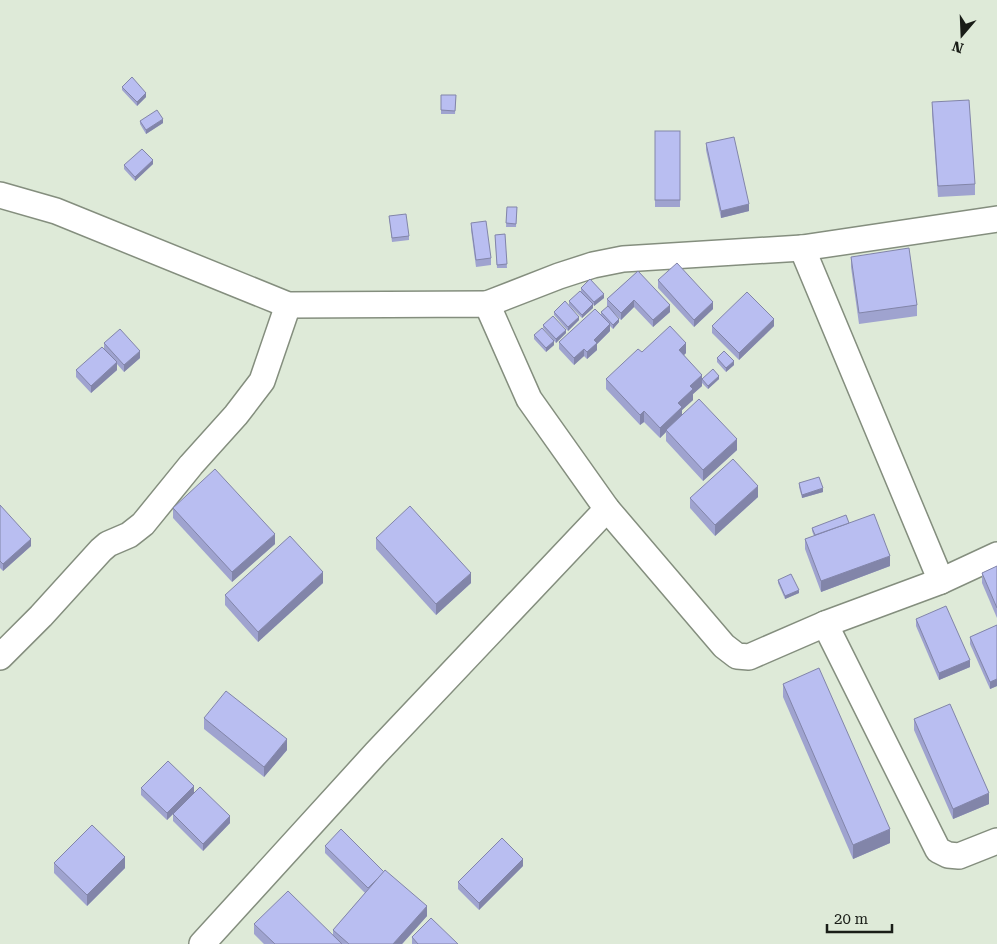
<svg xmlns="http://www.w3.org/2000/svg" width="997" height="944" font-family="'Roboto Serif',serif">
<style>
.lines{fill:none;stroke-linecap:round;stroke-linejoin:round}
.street-casing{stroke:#848e7e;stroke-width:28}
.street{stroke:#fff;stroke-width:25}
.wall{fill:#9fa3cf}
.shaded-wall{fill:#8285a9}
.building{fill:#b9bef1;stroke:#8285a9}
</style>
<rect width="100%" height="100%" fill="#deead8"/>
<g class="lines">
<defs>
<g id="street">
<polyline points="0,195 56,211 288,305 487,304 529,399 607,509 724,646 737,656 749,657 825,624 941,581 997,555"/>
<polyline points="802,248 941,581"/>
<polyline points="487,304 559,276 593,265 623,259 802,248 997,219"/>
<polyline points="825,624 938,850 948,855 959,856 997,841"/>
<polyline points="0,657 41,616 101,550 108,544 129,535 143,524 191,465 236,415 262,381 288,305"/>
<polyline points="202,944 376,753 607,509"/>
</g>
</defs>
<use href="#street" class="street-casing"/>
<use href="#street" class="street"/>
</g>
<g class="wall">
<polygon points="122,87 146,97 137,106 122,90"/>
<polygon points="441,95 456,95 455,114 441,114"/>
<polygon points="932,102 975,184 975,195 938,197 932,113"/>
<polygon points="140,121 163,123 146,134 140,124"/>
<rect x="655" y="131" width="25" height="76"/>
<polygon points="706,143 749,211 721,218 706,150"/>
<polygon points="153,164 135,181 124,169 124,165"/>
<polygon points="507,207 517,207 516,227 506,227"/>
<polygon points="389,216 409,236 409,240 392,242"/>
<polygon points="471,223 491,258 491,265 476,267 471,230"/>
<polygon points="505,234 507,268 497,268 495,235"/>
<polygon points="851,257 917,305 917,316 859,324 851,267"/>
<polygon points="638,271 670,312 653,327 634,307 621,320 607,306 607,299"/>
<polygon points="658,280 713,309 694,327 658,288"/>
<polygon points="581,288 604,298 594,306 593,304 593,308 582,318 569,305 569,301 581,291"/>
<polygon points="554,312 579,320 568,331 554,315"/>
<polygon points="601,312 619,322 613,329 610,326 610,331 597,344 597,350 587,359 584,356 574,365 559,349 559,342 601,315"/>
<polygon points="543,325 566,333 556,343 543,328"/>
<polygon points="712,326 774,326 739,360 712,333"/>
<polygon points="534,335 554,345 546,352 534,339"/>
<polygon points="104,343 140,358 124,372 117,364 117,370 91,393 76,377 76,370 104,349"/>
<polygon points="642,352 686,353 684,355 702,378 719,379 708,389 702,383 702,386 693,394 693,400 682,410 682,416 737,450 703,481 666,441 666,432 660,438 644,422 640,425 606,389 606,379"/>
<polygon points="717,358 734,365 726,372 717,362"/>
<polygon points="799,483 823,492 802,498 799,487"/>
<polygon points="758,497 715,536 690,508 690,498"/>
<polygon points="0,505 31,546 3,571 0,568"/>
<polygon points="173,508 275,544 232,582 173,518"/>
<polygon points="849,523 890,566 821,592 805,549 805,539 814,536 812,531 812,528"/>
<polygon points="376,538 471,583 436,615 376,549"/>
<polygon points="997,566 997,618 982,583 982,573"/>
<polygon points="778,580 799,593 785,599 778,583"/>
<polygon points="323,583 258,642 225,605 225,595"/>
<polygon points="916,619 970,667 939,680 916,626"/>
<polygon points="997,625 997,686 990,689 970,644 970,637"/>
<polygon points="783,684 890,843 853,859 783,697"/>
<polygon points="204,718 287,750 264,777 204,729"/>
<polygon points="914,719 989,804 953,819 914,730"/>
<polygon points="141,788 194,793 230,823 203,851 173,821 173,814 167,820 141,795"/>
<polygon points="325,846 427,916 402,944 264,944 254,934 254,924 333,935 333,930 365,893 325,853"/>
<polygon points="54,863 125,868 87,906 54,873"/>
<polygon points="523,866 479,910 458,889 458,882"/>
<polygon points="412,937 458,944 412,944"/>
</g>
<g class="shaded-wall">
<polygon points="146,93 146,97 137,106 137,102"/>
<polygon points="163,119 163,123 146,134 146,130"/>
<polygon points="153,160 153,164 135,181 135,177"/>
<polygon points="749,204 749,211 721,218 721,211"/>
<polygon points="604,294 604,298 594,306 594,302"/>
<polygon points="634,300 634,307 621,320 621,313"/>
<polygon points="713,302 713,309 694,327 694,320"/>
<polygon points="593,304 593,308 582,318 582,315"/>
<polygon points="670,305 670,312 653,327 653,320"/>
<polygon points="579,317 579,320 568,331 568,327"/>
<polygon points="619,319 619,322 613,329 613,325"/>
<polygon points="774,319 774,326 739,360 739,353"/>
<polygon points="610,324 610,331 597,344 597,350 587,359 587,352 594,340"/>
<polygon points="566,330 566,333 556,343 556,339"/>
<polygon points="554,341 554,345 546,352 546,348"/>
<polygon points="686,343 686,353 679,360 679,350"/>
<polygon points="584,349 584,356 574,365 574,358"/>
<polygon points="140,351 140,358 124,372 124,365"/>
<polygon points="734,361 734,365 726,372 726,368"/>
<polygon points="117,362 117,370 91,393 91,386"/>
<polygon points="702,375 702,386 693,394 693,400 682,410 682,417 666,430 666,432 660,438 660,428 690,386"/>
<polygon points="719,376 719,379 708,389 708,386"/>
<polygon points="644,411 644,422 640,425 640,415"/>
<polygon points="737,439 737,450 703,481 703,470"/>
<polygon points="758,486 758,497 715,536 715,525"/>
<polygon points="823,488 823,492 802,498 802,495"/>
<polygon points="275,534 275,544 232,582 232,572"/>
<polygon points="31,539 31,546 3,571 3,564"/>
<polygon points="890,556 890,566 821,592 821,581"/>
<polygon points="323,572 323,583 258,642 258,632"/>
<polygon points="471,573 471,583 436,615 436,604"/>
<polygon points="799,590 799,593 785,599 785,596"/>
<polygon points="970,660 970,667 939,680 939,673"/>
<polygon points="997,679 997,686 990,689 990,682"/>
<polygon points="287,739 287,750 264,777 264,767"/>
<polygon points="194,786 194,793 167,820 167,813"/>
<polygon points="989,793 989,804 953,819 953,809"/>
<polygon points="230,816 230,823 203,851 203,844"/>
<polygon points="890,829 890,843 853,859 853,845"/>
<polygon points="125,857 125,868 87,906 87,895"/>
<polygon points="523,859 523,866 479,910 479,903"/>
<polygon points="427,906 427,916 402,944 393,944"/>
</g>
<g class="building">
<polygon points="132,77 146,93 137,102 122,87"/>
<polygon points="441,95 456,95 455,111 441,110"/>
<polygon points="969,100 975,184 938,186 932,102"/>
<polygon points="157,110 163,119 146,130 140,121"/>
<rect x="655" y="131" width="25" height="69"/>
<polygon points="734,137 749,204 721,211 706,143"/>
<polygon points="142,149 153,160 135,177 124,165"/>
<polygon points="507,207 517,207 516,224 506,223"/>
<polygon points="406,214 409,236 392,238 389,216"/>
<polygon points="486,221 491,258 476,260 471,223"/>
<polygon points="505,234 507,264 497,265 495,235"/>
<polygon points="909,248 917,305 859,313 851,257"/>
<polygon points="677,263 713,302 694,320 658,280"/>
<polygon points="638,271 670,305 653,320 634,300 621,313 607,299"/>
<polygon points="590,279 604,294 594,302 581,288"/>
<polygon points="580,291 593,304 582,315 569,301"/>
<polygon points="747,292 774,319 739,353 712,326"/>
<polygon points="565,301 579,317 568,327 554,312"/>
<polygon points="608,306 619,319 613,325 601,312"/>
<polygon points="595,309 610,324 594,340 597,343 587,352 584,349 574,358 559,342"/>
<polygon points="553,316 566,330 556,339 543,325"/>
<polygon points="670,326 686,343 679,350 702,375 690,386 693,389 678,403 682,407 660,428 644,411 640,415 606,379 638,349 642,352"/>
<polygon points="542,328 554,341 546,348 534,335"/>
<polygon points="120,329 140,351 124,365 104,343"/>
<polygon points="102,347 117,362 91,386 76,370"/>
<polygon points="724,351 734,361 726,368 717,358"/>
<polygon points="713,369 719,376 708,386 702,379"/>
<polygon points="699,399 737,439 703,470 666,430"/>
<polygon points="733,459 758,486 715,525 690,498"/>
<polygon points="215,469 275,534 232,572 173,508"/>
<polygon points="819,477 823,488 802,495 799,483"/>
<polygon points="0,505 31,539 3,564 0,561"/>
<polygon points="410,506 471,573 436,604 376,538"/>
<polygon points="874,514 890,556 821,581 805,539"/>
<polygon points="846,515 849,523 815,535 812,528"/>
<polygon points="290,536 323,572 258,632 225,595"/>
<polygon points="997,566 997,608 982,573"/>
<polygon points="791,574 799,590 785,596 778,580"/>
<polygon points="946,606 970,660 939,673 916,619"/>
<polygon points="997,625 997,679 990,682 970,637"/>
<polygon points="819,668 890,829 853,845 783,684"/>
<polygon points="226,691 287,739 264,767 204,718"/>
<polygon points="950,704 989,793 953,809 914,719"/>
<polygon points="168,761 194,786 167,813 141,788"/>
<polygon points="200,787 230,816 203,844 173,814"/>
<polygon points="92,825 125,857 87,895 54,863"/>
<polygon points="341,829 384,872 368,888 325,846"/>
<polygon points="502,838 523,859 479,903 458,882"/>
<polygon points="385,870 427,906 393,944 349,944 333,930"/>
<polygon points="288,891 342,944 275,944 254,924"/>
<polygon points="431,918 458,944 418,944 412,937"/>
</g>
<g transform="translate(962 35) rotate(199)" stroke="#deead8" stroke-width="4" paint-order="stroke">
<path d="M0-4L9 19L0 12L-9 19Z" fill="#191d17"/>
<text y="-8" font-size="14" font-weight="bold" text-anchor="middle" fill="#191d17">N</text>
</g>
<path d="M827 924v8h65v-8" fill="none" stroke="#191d17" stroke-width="2.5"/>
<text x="834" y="924" font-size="15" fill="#191d17" stroke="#deead8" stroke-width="4" paint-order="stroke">20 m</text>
</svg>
